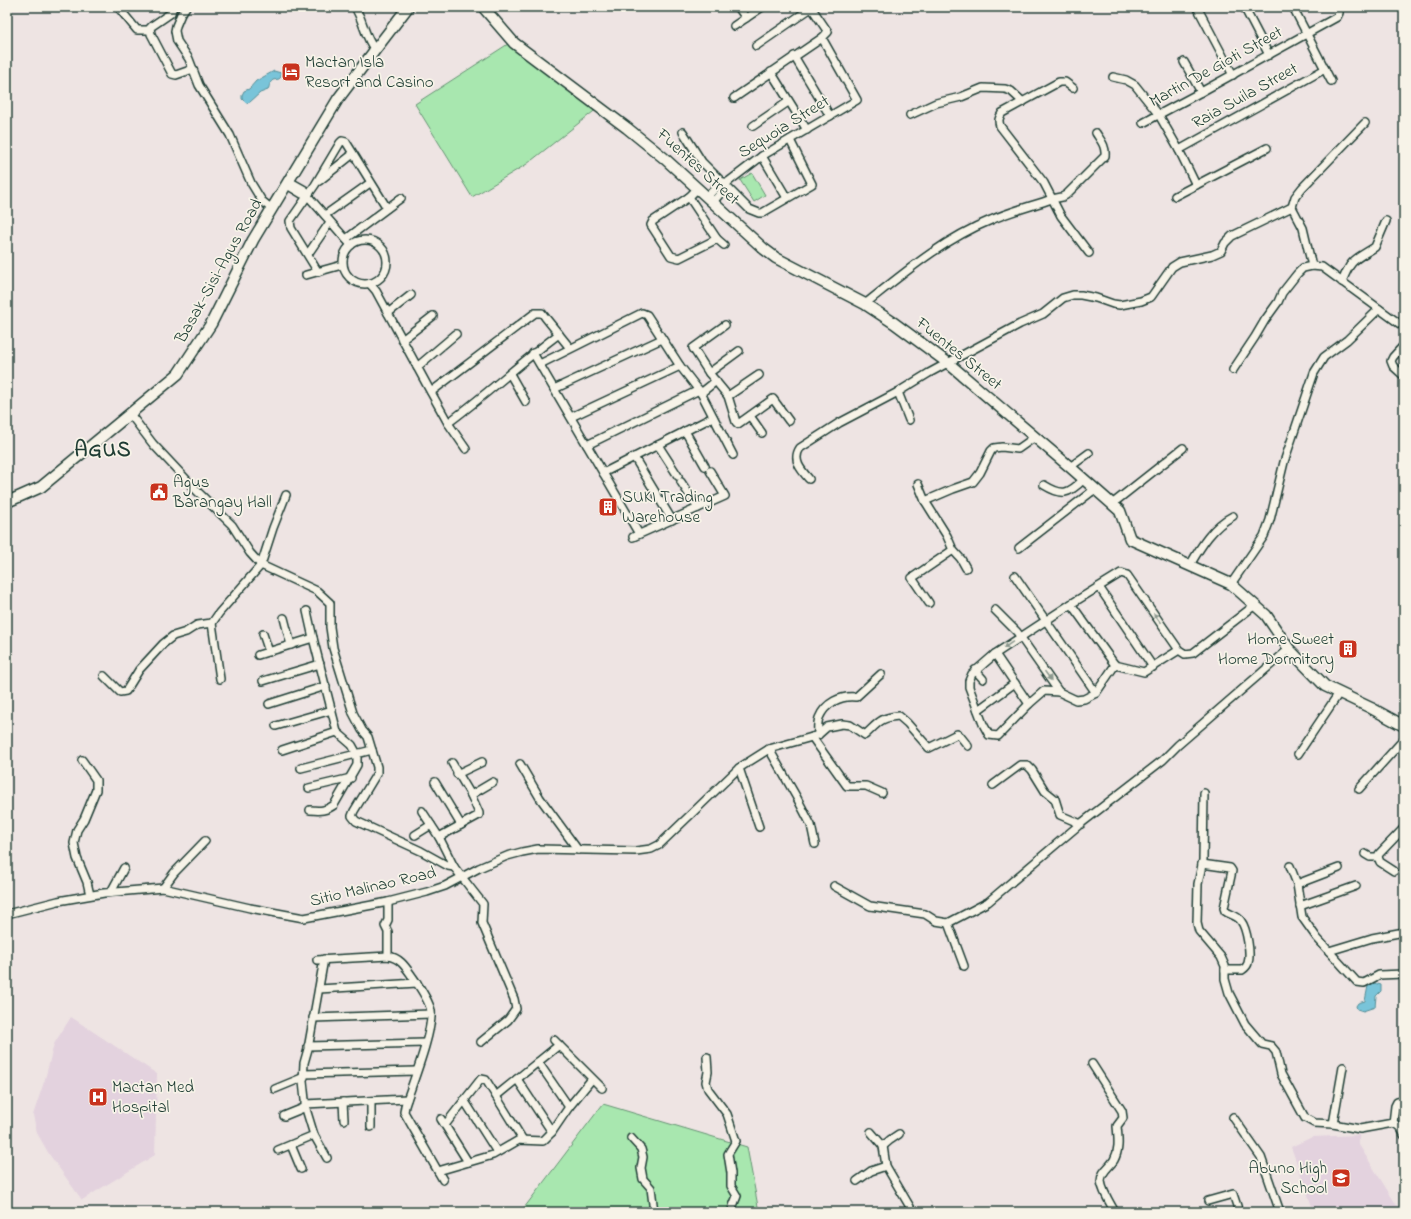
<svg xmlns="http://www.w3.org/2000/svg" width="1411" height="1219" font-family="'Indie Flower',sans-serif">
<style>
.built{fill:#e3d2de}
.green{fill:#a8e7af;stroke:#649272}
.water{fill:#79c4d9;stroke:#558e97}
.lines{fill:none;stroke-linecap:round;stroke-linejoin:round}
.street-casing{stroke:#1f3d34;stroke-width:10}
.secondary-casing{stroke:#1f3d34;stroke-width:13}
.street{stroke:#f7f3e8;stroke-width:7}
.secondary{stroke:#f7f3e8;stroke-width:10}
.oneway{fill:#8b988e}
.labels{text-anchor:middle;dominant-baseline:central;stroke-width:3.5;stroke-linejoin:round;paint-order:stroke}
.poi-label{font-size:17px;fill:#1f3d34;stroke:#f7f3e8;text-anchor:start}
.street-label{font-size:17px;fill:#1f3d34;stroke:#f7f3e8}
.district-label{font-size:21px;font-weight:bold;letter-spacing:1px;fill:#1f3d34;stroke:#f7f3e8}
</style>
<rect width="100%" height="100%" fill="#eee4e3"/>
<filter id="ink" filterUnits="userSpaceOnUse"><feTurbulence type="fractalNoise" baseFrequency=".025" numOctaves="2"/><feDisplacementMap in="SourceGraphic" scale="8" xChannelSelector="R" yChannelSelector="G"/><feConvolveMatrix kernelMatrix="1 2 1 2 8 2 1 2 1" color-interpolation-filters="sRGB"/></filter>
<g filter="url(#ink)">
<g class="built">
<polygon points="71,1017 157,1074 155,1155 82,1200 49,1154 37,1133 33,1115 45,1079 54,1044"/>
<polygon points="1359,1135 1359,1145 1401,1212 1314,1212 1291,1147 1312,1137"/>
</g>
<g class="green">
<polygon points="508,44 519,54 598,108 527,164 472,197 415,104"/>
<polygon points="752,173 765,195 754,202 740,180"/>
<polygon points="603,1104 747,1147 759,1212 521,1212"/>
</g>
<g class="water">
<path d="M274,71L281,73V77L279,79L273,80C269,83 270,85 268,90L260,93L250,102L246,103L242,99V95L244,91L249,89L256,81Z"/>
<polygon points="1374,983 1381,985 1381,991 1376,996 1375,1007 1363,1011 1357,1009 1356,1006 1358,1003 1365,1001 1368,986"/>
</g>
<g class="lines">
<defs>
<g id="street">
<polyline points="118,7 137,30 150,30"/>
<polyline points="173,7 171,13 152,26 150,28 151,34 172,74 176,75 193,69"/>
<polyline points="186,7 181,14 176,26 175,31 177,41 189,59 199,85 230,135 251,183 262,201 272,209"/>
<polyline points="738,7 746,18"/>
<polyline points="1197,7 1233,75"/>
<polyline points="1244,7 1269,55"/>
<polyline points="1293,7 1331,81"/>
<path d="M357,11C364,24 365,37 375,50"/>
<polyline points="734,26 762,7"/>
<polyline points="756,46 811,8"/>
<polyline points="794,56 830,116"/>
<polyline points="1184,62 1201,92"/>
<polyline points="771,72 807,130"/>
<polyline points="1113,77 1126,80 1135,85 1159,115 1179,150 1196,185"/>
<path d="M1073,88L1065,82H1059L1002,113C999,118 998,120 1000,126L1044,183L1061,216L1089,253"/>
<polyline points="734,98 822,38 828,32 811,7"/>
<polyline points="910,115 936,103 961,97 983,88 1005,89 1011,91 1023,102"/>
<polyline points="1143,123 1201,92 1337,17 1339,13 1339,7"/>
<polyline points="753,126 788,102"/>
<polyline points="683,132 702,162 749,209 759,213 762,213 812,184 790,140"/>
<polyline points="1179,150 1325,69"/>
<polyline points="762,156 787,198"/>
<polyline points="289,181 305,190 307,195 351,245"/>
<polyline points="319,181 353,154"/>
<polyline points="287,185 302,194 307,195"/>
<polyline points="698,188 689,197 653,221 651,225 671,256 679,258 717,239"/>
<polyline points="1175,196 1267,148"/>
<polyline points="689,197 717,239 724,245"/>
<polyline points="707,197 721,182 725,182"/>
<polyline points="713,202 726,187 728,182 762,156 857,100 822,38"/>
<polyline points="325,215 370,183"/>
<polyline points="346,239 401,198"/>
<circle cx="365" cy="262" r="22"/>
<polyline points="308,254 330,222"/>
<polyline points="1312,266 1303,228 1292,207 1295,197 1302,188 1365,123"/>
<polyline points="318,272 291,228 290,221 315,185 340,143 342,141 346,142 387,208"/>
<polyline points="306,275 342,265"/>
<path d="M1342,282C1351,258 1355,260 1375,247L1386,221"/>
<polyline points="370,284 376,291 428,387 448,423 466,449"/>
<path d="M865,304C905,272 944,239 991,220C1011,211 1032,206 1052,199L1062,197L1066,195L1105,156C1106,146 1101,141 1096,133"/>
<polyline points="388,313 411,295"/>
<polyline points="725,325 693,348 709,373 728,396 736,422 738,424 773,399 789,421"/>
<polyline points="402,340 433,316"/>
<polyline points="1404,345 1393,357 1391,361 1393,366 1404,376"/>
<polyline points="533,353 639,534"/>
<polyline points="540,364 642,313 647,315 680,366 701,393 733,455"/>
<polyline points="417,367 456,334"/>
<polyline points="1233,370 1255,337 1265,320 1278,302 1282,293 1297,274 1303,268 1312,266 1322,267 1404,327"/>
<polyline points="709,373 739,351"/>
<polyline points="510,374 526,402"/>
<polyline points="554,389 662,339"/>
<polyline points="431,392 535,313 542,313 545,317 570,348"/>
<polyline points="898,392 909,420"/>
<polyline points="701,393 716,381"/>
<polyline points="728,396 759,375"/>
<polyline points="130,414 153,444 198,492 232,525 250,553 261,565 317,591 330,603 330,627 333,648 353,713 362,730 368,737 377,767 377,773 354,811 352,816 356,821 421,851 448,866 454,867"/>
<polyline points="750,416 762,433"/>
<polyline points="571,417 680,366"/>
<path d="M448,423C486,395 521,362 559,334"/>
<polyline points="685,431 705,466"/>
<polyline points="587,445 699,390"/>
<polyline points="658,445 678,476"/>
<polyline points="634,457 672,520"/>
<polyline points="1070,467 1089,453"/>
<polyline points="603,473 713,417"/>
<path d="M809,479C801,470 792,460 800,448L839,423L898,392L929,373L1020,324L1043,314L1063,298L1073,295H1081L1096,298L1113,304L1120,305L1141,301L1151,297L1172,267L1180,262L1212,255L1221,251L1225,243L1232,236L1292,207"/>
<polyline points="681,482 698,508"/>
<polyline points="918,484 925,501 947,536 953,550 961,559 966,568"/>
<path d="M1044,485C1062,496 1068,495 1084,479"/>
<polyline points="925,501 953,489 973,482 980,473 991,451 994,448 1002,447 1018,449 1035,437"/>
<polyline points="1112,504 1183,448"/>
<polyline points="633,537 725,496 710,471"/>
<polyline points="1019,548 1095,489"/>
<path d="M1190,565C1201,546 1213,526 1233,516"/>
<polyline points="1015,576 1096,693"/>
<polyline points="1231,584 1264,536 1270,520 1284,462 1314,373 1324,357 1347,340 1379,309"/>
<polyline points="1099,587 1153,667"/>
<polyline points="929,603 912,578 953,550"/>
<polyline points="1071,604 1115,665"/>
<polyline points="995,610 1017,632 1059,692"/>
<path d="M307,611L313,638L337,732L352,745L357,754V765L334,805C326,811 320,811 310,810"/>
<polyline points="284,618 291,645"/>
<polyline points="212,623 220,679"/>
<polyline points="263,634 269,652"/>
<polyline points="1179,650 1144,672 1115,665 1096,693 1084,699 1076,700 1059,692 1044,691 1029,704 998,736 989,735 983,724 969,687 969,681 972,674 995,654 1071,604 1121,573 1127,575 1179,650 1185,654 1193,653 1255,605"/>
<polyline points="995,654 1029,704"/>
<polyline points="258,655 313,638"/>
<polyline points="975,670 983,679"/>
<polyline points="104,676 120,692 126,691 139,670 163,644 173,636 186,632 197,625 212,623 219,613 261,565 273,528 286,495"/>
<polyline points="263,681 320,664"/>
<polyline points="269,704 326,686"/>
<polyline points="978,710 1015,683"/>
<polyline points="276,726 332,710"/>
<path d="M818,735C818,730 817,723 819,718C825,703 841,695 856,697L881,674"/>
<polyline points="812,737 847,786 866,786 882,793"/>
<polyline points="769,749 797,798 811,825 815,844"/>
<polyline points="282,750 337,732"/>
<polyline points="1298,754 1339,693"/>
<polyline points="82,760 96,780 96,790 84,819 77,830 74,843 77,858 87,882 90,895"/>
<polyline points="520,764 540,798 578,850"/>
<polyline points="301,768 372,750"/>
<polyline points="739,768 759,827"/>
<polyline points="457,774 482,762"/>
<polyline points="435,782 461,825"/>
<polyline points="993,785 1020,765 1027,765 1032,770 1045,791 1055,799 1060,815 1081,824"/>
<polyline points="309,788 351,778"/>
<polyline points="1359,789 1404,739"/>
<path d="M1204,793L1203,860L1198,884L1197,923L1199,931L1221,957L1225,966V979L1229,993L1245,1024L1262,1044L1271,1046L1276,1052L1281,1074L1305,1118L1314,1123L1333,1124L1360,1129L1393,1123C1400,1126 1402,1129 1404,1135"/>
<polyline points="471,795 493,782"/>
<polyline points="422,811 439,837 454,867 483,904 482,923 514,999 516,1009 508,1020 481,1042"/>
<polyline points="415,835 431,825"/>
<polyline points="439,837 479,815 479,813 471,795 452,763"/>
<polyline points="1365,854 1370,857 1378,857"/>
<path d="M1202,864L1230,868L1232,871L1224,908L1225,911C1230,915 1237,915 1241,921C1247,929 1251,954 1248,963C1247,967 1245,968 1242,970H1225"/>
<polyline points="1290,866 1297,884 1302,917 1317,938 1357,982 1364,983 1379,975 1404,974"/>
<polyline points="1394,871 1380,862 1378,857 1379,854 1404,828"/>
<polyline points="1297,884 1339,868"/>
<polyline points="834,886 870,906 925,914 936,921 948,923 988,902 1079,825 1163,760 1178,745 1289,649"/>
<polyline points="163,888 174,873 205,841"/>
<polyline points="111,892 124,868"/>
<polyline points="1300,906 1356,886"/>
<path d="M7,914L58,901L104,893L163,888L250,908L304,918L388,902L427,892L445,886L479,868L507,856L522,852L538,849L636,851L651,849L659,845L739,768L769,749L812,737L818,735L827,727L842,724L850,725L865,735C878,723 881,717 899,716L907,723L929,748L957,734L960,736L968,746"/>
<polyline points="948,923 964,966"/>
<polyline points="1329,951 1372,938 1404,932"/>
<polyline points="388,956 388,932 385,926 388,920 388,902"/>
<polyline points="324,959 308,1049 304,1063 303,1081 306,1109 314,1135 327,1158"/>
<path d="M317,960L388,956C400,958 405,966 412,976C419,986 429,1000 431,1011C433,1032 412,1084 405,1106L404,1112L443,1180"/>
<polyline points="319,989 417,983"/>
<polyline points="313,1018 431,1014"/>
<polyline points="554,1040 602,1088"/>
<polyline points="308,1046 425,1043"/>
<path d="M707,1057L708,1072L706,1082L708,1089L727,1114L736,1141L728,1154L731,1173V1186L737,1196C735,1202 732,1206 732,1212"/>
<polyline points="538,1062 569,1107"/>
<path d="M1092,1064L1122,1111L1123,1118L1117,1126C1118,1138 1120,1149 1114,1160C1110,1167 1101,1171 1101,1181C1102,1191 1110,1203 1115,1212"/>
<polyline points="304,1074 416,1071"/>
<polyline points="517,1079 552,1132"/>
<polyline points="275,1089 304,1077"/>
<polyline points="496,1096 559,1045"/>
<polyline points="464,1100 497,1152"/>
<polyline points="371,1101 371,1127"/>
<polyline points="343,1102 344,1120"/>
<polyline points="305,1104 407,1099"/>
<polyline points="284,1116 306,1107"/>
<polyline points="1233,1117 1261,1157 1280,1212"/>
<polyline points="441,1119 468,1162"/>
<polyline points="1393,1123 1395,1106 1397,1102 1404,1100"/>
<polyline points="1333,1124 1343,1067"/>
<polyline points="445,1125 481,1079 486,1080 523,1140"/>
<polyline points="871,1132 883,1146 886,1166 913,1212"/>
<polyline points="631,1138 641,1149 643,1157 641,1168 643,1179 651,1188 654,1212"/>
<polyline points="291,1145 301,1169"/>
<polyline points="883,1146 890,1140 899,1134"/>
<polyline points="278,1150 314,1135"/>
<polyline points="438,1171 493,1155 519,1140 543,1141 552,1132 569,1107 592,1079"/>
<polyline points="857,1181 871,1171 886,1166"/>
<polyline points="1208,1201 1233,1194 1239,1212"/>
</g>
<g id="secondary">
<polyline points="483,7 514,43 627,128 664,158 764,249 776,258 865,304 894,323 948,363 1070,467 1120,511 1130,539 1231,584 1266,615 1289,649 1325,686 1371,708 1404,726"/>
<polyline points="7,502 41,487 178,374 211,324 253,240 338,99 375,50 408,7"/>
</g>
</defs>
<use href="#street" class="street-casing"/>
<use href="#secondary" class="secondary-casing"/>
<use href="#street" class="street"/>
<use href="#secondary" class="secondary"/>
</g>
<defs><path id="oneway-solid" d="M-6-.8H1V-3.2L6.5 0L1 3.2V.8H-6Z"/></defs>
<g class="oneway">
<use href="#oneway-solid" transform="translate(1157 618) rotate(-125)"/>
<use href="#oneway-solid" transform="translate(1008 645) rotate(145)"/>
<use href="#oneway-solid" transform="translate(1048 676) rotate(55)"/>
</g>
</g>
<defs>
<symbol id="hotel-square" viewBox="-11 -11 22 22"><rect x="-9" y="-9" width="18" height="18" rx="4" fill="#c8321e" stroke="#f7f3e8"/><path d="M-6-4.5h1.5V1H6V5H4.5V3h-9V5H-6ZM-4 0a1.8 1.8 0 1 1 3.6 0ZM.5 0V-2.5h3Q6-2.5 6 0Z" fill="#fff"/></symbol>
<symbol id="civic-square" viewBox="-11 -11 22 22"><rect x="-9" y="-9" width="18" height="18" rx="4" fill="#c8321e" stroke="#f7f3e8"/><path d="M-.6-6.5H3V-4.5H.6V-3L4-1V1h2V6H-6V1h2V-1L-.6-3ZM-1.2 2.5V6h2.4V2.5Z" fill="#fff"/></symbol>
<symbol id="building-square" viewBox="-11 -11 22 22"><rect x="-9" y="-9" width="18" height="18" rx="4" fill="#c8321e" stroke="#f7f3e8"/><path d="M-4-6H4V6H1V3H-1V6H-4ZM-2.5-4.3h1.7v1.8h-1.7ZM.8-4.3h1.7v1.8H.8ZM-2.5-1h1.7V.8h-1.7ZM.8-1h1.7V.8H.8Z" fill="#fff"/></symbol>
<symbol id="hospital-square" viewBox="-11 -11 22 22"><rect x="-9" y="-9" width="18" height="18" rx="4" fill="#c8321e" stroke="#f7f3e8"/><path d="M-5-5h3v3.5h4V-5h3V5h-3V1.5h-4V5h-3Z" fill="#fff"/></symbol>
<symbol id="school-square" viewBox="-11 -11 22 22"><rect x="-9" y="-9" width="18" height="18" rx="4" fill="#c8321e" stroke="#f7f3e8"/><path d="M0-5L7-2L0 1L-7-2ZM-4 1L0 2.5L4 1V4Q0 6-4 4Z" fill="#fff"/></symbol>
</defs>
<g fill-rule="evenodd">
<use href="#hotel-square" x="280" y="61" width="22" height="22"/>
<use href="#civic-square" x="148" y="481" width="22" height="22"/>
<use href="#building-square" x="597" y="496" width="22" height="22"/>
<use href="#building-square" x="1337" y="638" width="22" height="22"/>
<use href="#hospital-square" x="87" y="1086" width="22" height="22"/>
<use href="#school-square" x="1330" y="1167" width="22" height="22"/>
</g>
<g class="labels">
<g class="poi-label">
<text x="305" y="62">Mactan Isla<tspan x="305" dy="20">Resort and Casino</tspan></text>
<text x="173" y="482">Agus<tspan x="173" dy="20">Barangay Hall</tspan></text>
<text x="622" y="497">SUKI Trading<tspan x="622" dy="20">Warehouse</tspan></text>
<text x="1334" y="639" text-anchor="end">Home Sweet<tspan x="1334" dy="20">Home Dormitory</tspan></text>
<text x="112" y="1087">Mactan Med<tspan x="112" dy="20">Hospital</tspan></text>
<text x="1327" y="1168" text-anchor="end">Abuno High<tspan x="1327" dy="20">School</tspan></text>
</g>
<g class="street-label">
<text transform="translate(1216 67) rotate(-29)">Martin De Gioti Street</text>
<text transform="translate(1245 96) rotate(-29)">Raia Suila Street</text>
<text transform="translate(784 127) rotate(-32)">Sequoia Street</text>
<text transform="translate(698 167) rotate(42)">Fuentes Street</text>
<text transform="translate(219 271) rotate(-61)">Basak-Sisi-Agus Road</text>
<text transform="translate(959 354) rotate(39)">Fuentes Street</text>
<text transform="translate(373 887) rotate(-13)">Sitio Malinao Road</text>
</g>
<g class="district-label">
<text x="103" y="451">AGUS</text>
</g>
</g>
<rect width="1411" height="1219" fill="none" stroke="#f7f3e8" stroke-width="24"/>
<rect x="12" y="12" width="1387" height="1195" fill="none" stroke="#1f3d34" stroke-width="1.5" filter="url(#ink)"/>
</svg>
